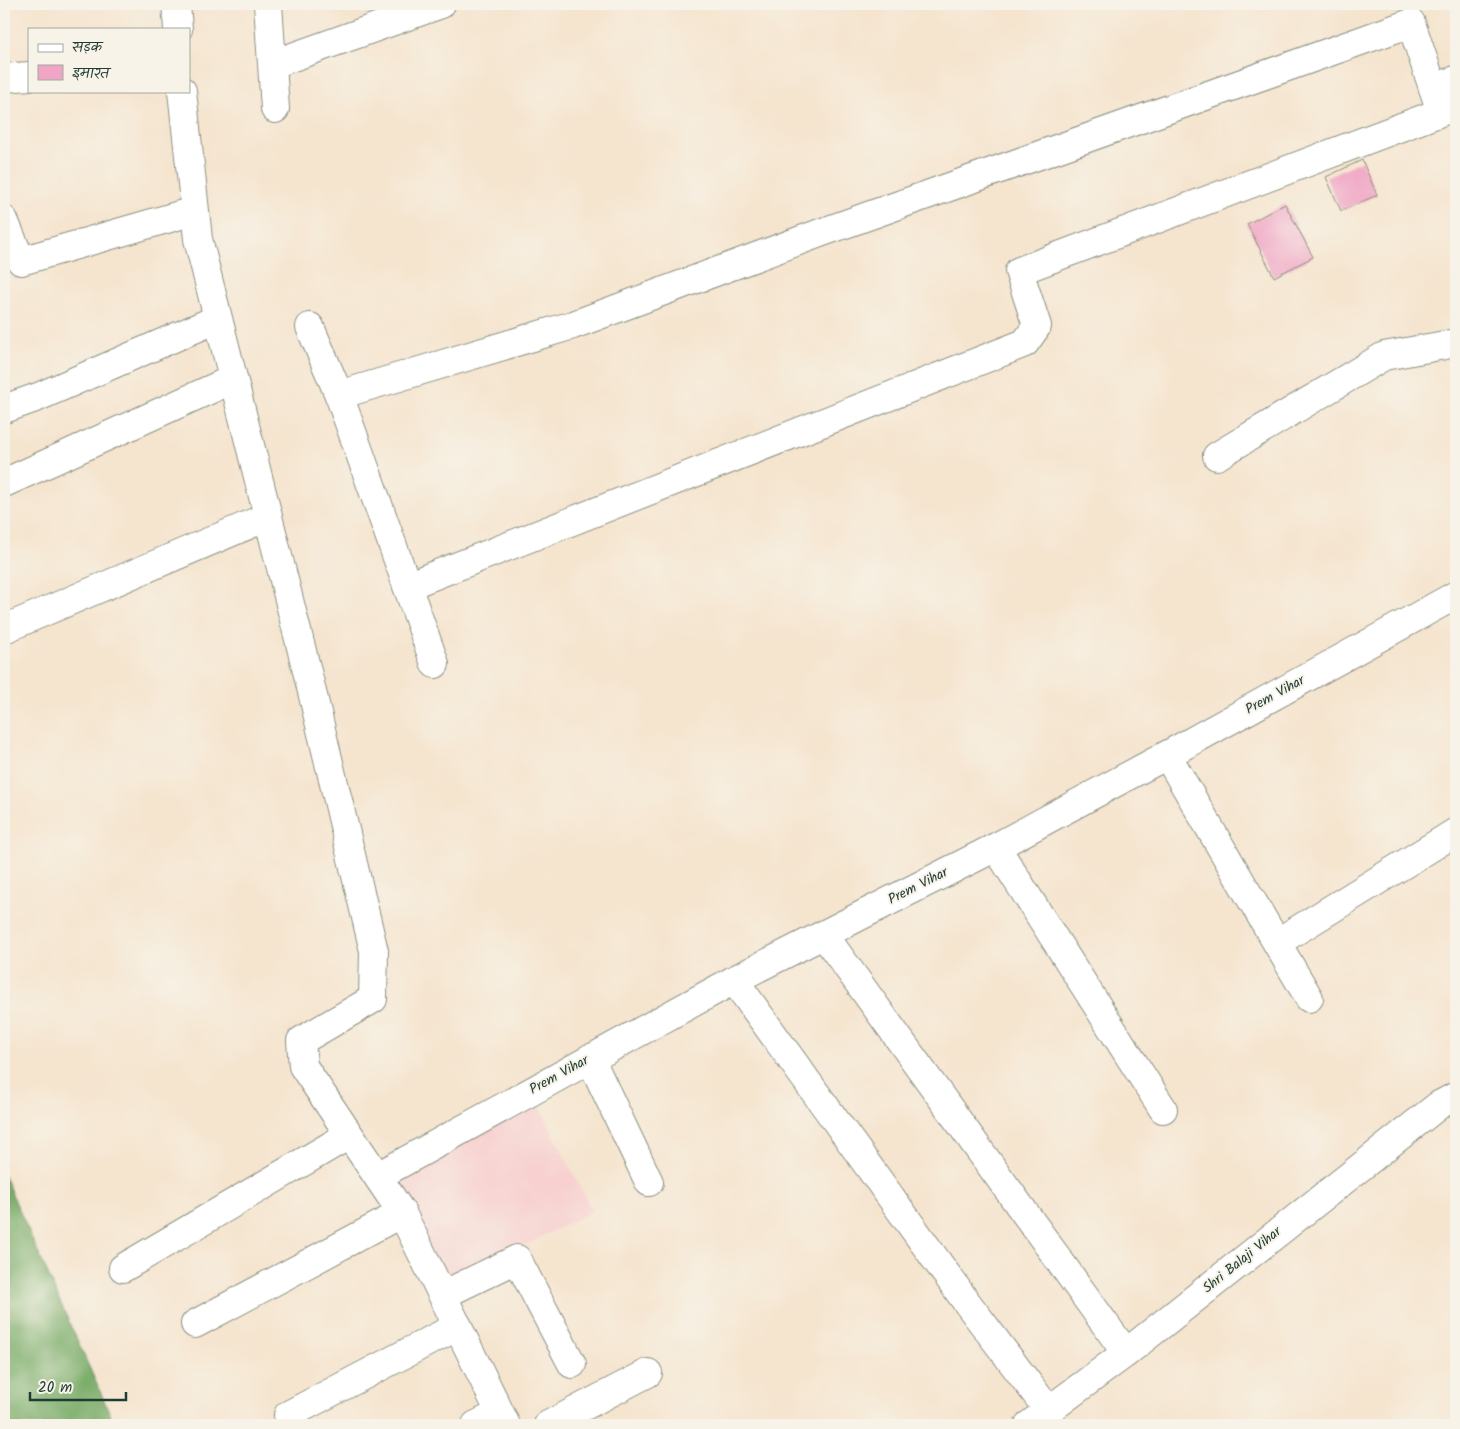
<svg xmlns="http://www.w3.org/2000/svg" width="1460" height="1429" font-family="Kalam,'Playpen Sans Deva',sans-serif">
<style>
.built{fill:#f7d0cf}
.forest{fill:#79ac68;stroke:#4c744e}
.building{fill:#f0a5c5}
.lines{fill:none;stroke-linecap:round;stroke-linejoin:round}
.minor-casing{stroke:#8a9081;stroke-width:30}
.minor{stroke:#fff;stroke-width:28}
.labels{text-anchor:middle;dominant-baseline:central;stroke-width:4;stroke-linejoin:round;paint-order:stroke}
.street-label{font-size:14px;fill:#1f3d34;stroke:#f7f3e8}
</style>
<rect width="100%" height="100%" fill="#f7f3e8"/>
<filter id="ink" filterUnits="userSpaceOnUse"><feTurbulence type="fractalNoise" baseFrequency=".02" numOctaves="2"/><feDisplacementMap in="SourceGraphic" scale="10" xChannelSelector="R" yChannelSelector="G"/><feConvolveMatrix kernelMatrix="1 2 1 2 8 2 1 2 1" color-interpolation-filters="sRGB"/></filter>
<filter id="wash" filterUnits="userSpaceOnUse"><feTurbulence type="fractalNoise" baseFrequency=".0096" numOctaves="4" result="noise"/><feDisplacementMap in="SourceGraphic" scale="20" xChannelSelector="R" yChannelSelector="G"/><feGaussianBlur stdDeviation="1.12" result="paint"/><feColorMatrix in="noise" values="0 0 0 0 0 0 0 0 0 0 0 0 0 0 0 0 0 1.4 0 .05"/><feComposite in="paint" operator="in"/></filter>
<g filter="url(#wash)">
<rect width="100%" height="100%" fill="#f5e4ce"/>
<polygon class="built" points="535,1097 592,1211 446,1286 397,1179"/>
<polygon class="forest" points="4,1176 115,1425 4,1425"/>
<g id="blocks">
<g class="building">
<polygon points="1362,160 1377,195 1341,211 1326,177"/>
<polygon points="1285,204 1313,257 1274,277 1247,224"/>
</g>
</g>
</g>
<g filter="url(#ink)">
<use href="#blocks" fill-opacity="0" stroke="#8a9081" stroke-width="1"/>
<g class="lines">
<defs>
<g id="minor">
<polyline points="176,4 178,29"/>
<polyline points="268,4 275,109"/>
<polyline points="273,64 441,4"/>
<polyline points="4,78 29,76"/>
<polyline points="182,91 198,239 308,675 374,951 373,999 301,1041 303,1066 402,1213 506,1425"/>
<polyline points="4,220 21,261 194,211"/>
<polyline points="310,327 339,395 435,664"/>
<polyline points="339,395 573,325 820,233 1411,23 1433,88 1456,80"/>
<polyline points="4,409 38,397 217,319"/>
<polyline points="1217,456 1384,356 1456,343"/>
<polyline points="4,483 231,380"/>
<polyline points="407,586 1025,343 1037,326 1019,271 1441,112 1433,88"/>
<polyline points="4,629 267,517"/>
<polyline points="1167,755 1309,998"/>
<polyline points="996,847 1163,1109"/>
<polyline points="824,935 1126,1353"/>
<polyline points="1278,942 1456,832"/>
<polyline points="734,980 965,1300 1049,1411"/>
<polyline points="590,1058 649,1182"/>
<polyline points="378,1176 734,980 996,847 1167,755 1456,595"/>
<polyline points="123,1268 349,1135"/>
<polyline points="443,1295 517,1259 572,1364"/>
<polyline points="195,1324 402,1213"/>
<polyline points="288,1415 458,1326"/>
<polyline points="476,1425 499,1414"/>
<polyline points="548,1425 648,1373"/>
<polyline points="1029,1425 1126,1353 1439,1105 1456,1096"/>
</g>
</defs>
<use href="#minor" class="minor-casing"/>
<use href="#minor" class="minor"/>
</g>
</g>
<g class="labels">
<g class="street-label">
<text transform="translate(1275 695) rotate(-29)">Prem Vihar</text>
<text transform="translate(918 886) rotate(-27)">Prem Vihar</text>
<text transform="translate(559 1075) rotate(-29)">Prem Vihar</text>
<text transform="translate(1242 1260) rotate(-39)">Shri Balaji Vihar</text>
</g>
</g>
<rect width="1460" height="1429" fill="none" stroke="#f7f3e8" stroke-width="20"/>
<rect x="28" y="28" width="162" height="65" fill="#f7f3e8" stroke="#a1aaa0"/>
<rect x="38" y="44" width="25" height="8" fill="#ffffff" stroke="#a1aaa0"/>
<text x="72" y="52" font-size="15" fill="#1f3d34">सड़क</text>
<rect x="38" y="65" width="25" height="15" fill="#f0a5c5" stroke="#a1aaa0"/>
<text x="72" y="78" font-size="15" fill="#1f3d34">इमारत</text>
<path d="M30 1392v8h96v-8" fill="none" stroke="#1f3d34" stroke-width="2.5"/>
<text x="38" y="1392" font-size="15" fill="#1f3d34" stroke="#f7f3e8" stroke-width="4" paint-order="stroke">20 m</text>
</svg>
